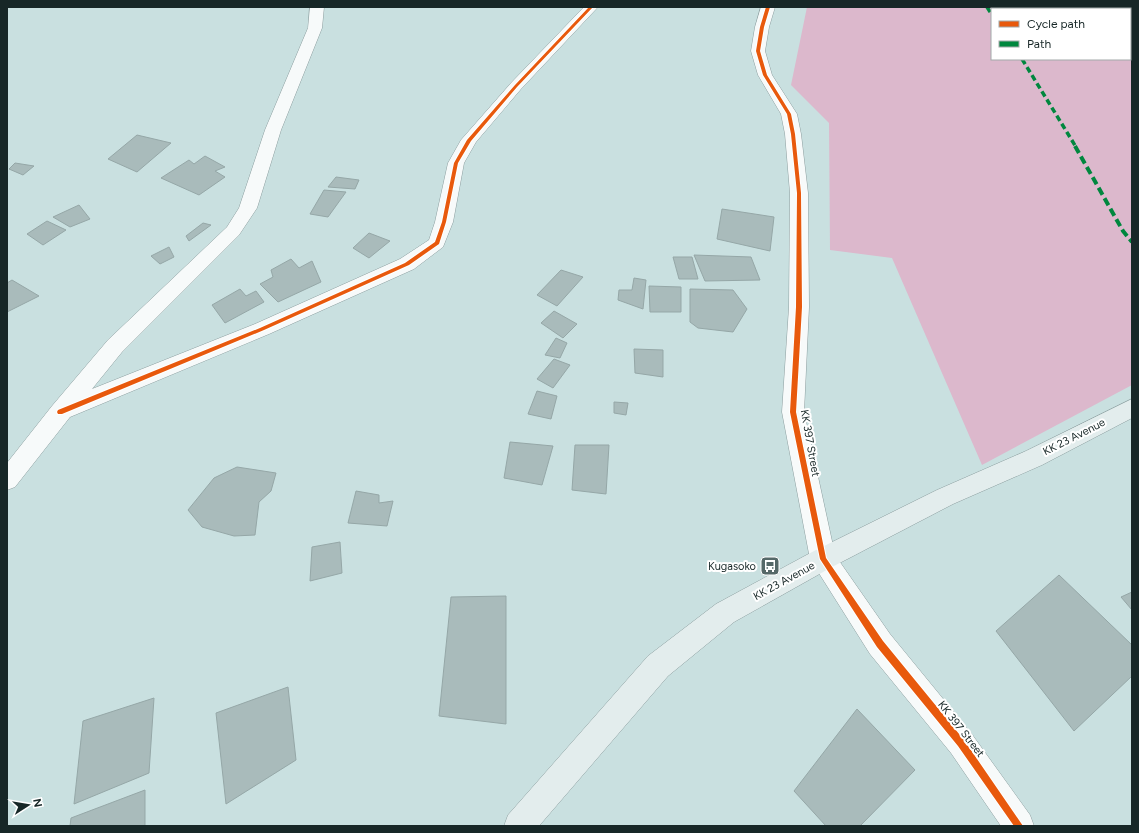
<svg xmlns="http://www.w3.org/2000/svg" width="1139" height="833" font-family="Figtree,sans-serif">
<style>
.green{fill:#dcb8cc;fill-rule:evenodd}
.building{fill:#a9bbbb;stroke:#95a7a7}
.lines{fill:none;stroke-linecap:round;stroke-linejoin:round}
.minor-casing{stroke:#8c9e9f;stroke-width:1}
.secondary-casing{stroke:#8c9e9f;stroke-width:1}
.minor{fill:#f7fafa;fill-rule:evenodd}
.secondary{fill:#e3eded;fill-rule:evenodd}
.quiet-far1{stroke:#00873e;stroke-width:3.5;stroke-dasharray:6 3.5;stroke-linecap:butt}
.quiet{stroke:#00873e;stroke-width:4;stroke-dasharray:8 4;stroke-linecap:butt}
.cycleway-casing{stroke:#fff;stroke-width:2}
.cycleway{fill:#e8590c;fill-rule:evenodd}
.labels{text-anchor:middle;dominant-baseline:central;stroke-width:4;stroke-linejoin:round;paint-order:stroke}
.street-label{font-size:11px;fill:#172727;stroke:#fff}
.poi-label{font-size:11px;fill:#172727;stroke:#fff;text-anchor:end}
</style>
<rect width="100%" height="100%" fill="#c9e0e0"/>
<path class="green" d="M807,7H1132V385L982,465L892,258L830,250L829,123L791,85ZM992,9H1130V59H992Z"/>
<g class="building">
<polygon points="137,135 171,143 137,172 108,159"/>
<polygon points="205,156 225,167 215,171 225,177 199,195 161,178 189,160 194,164"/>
<polygon points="15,163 34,166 23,175 9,169"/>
<polygon points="336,177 359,180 355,189 328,187"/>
<polygon points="324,190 346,192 328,217 310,214"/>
<polygon points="79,205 90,219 70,227 53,217"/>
<polygon points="722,209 774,217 770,251 717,239"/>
<polygon points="47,221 66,230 43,245 27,234"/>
<polygon points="203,223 211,225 189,241 186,236"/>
<polygon points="369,233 390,241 369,258 353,248"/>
<polygon points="169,247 174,257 160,264 151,256"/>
<polygon points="694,255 751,257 760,280 705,281"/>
<polygon points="673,257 692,257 698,279 679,279"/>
<polygon points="291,259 299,268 312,261 321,282 278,302 260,284 273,277 271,270"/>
<polygon points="561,270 583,277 557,306 537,295"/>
<polygon points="634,278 646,280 643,309 618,300 619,290 632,290"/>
<polygon points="12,280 39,296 7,312 7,283"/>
<polygon points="649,286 681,287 681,312 650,312"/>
<polygon points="240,289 246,296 256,291 264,302 225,323 212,305"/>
<polygon points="690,289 733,290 747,309 733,332 698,328 690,322"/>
<polygon points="554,311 577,324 563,338 541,323"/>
<polygon points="556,338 567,343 560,358 545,355"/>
<polygon points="634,349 663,350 663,377 635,373"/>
<polygon points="554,359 570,365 553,388 537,379"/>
<polygon points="537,391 557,396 551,419 528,414"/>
<polygon points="614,402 628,403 626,415 614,413"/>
<polygon points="510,442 553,446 542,485 504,478"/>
<polygon points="575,445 609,445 606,494 572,490"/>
<polygon points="237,467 276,473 271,491 259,502 255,535 234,536 202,527 188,510 214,478"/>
<polygon points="356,491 379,495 379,503 393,501 387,526 348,523"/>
<polygon points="340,542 342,573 310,581 312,547"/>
<polygon points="1059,575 1132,645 1132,676 1074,731 996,631"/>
<polygon points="1132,592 1132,610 1121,597"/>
<polygon points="506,596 506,724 439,716 451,597"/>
<polygon points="288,687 296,760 226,804 216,713"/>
<polygon points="154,698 149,773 74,804 83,721"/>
<polygon points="857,709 915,770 860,826 826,826 794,791"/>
<polygon points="145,790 145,826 70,826 71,818"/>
</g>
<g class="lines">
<defs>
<g id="minor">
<polygon points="310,7 324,7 322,28 281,130 257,208 239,235 122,352 92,389 255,324 400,259 429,240 435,222 448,163 461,140 511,83 584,7 598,7 521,89 476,142 464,163 453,222 443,247 414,269 269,334 70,417 15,487 7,490 7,463 52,406 108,340 227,227 239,208 265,130 308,28"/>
<polygon points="761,7 775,7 769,27 765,51 772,75 797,114 801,134 808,193 809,307 804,412 835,555 890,634 971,733 1030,815 1034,826 1001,826 951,753 870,654 810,559 782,412 789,307 790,193 785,134 781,114 758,75 751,51 755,27"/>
</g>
<polygon id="secondary" points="1132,399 1132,418 1042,465 953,504 832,567 734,622 668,676 539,826 504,826 508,815 648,656 716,604 814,551 937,490 1026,451"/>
</defs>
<use href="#minor" class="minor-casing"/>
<use href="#secondary" class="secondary-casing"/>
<use href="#minor" class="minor"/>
<use href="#secondary" class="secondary"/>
<g class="quiet-far1">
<polyline points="987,7 992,15"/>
<polyline points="1022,59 1076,147"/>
</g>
<polyline class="quiet" points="1075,146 1123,231 1132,242"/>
<defs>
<g id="cycleway">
<polygon points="589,7 593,7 517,87 471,141 458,163 446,222 439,244 409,265 264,330 62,414 58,414 57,412 58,410 260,328 405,263 435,242 442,222 454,163 467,140 515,85"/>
<polygon points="766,7 770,7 764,27 760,51 767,75 791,114 795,134 801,193 802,307 796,412 826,558 883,641 964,740 1023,826 1014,826 958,746 877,647 820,559 790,412 796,307 797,193 791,134 787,114 763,75 756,51 760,27"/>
</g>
</defs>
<use href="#cycleway" class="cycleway-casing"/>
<use href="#cycleway" class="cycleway"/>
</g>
<defs>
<symbol id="bus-square" viewBox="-11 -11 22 22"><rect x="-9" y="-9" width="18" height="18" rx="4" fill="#556868" stroke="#fff"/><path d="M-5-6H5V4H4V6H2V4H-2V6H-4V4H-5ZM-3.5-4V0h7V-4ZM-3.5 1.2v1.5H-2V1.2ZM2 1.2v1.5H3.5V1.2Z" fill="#fff"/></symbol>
</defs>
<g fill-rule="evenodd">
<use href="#bus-square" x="759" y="555" width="22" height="22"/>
</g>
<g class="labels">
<g class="street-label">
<text transform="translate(1074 437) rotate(-27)">KK 23 Avenue</text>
<text transform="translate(810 443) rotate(80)">KK 397 Street</text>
<text transform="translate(784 581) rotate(-29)">KK 23 Avenue</text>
<text transform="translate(961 729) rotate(52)">KK 397 Street</text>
</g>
<g class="poi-label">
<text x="756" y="566">Kugasoko</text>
</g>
</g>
<rect width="1139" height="833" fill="none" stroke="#172727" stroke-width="16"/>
<rect x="991" y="8" width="140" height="52" fill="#ffffff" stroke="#a2a9a9"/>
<rect x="999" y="21" width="20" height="6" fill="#e8590c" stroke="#a2a9a9"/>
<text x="1027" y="28" font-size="12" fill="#172727">Cycle path</text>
<rect x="999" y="41" width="20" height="6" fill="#00873e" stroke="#a2a9a9"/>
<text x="1027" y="48" font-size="12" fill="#172727">Path</text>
<g transform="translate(28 805) rotate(78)" stroke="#ffffff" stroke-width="3" paint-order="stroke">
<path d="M0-3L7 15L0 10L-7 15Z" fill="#172727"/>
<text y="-6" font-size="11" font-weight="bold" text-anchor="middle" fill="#172727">N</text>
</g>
</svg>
